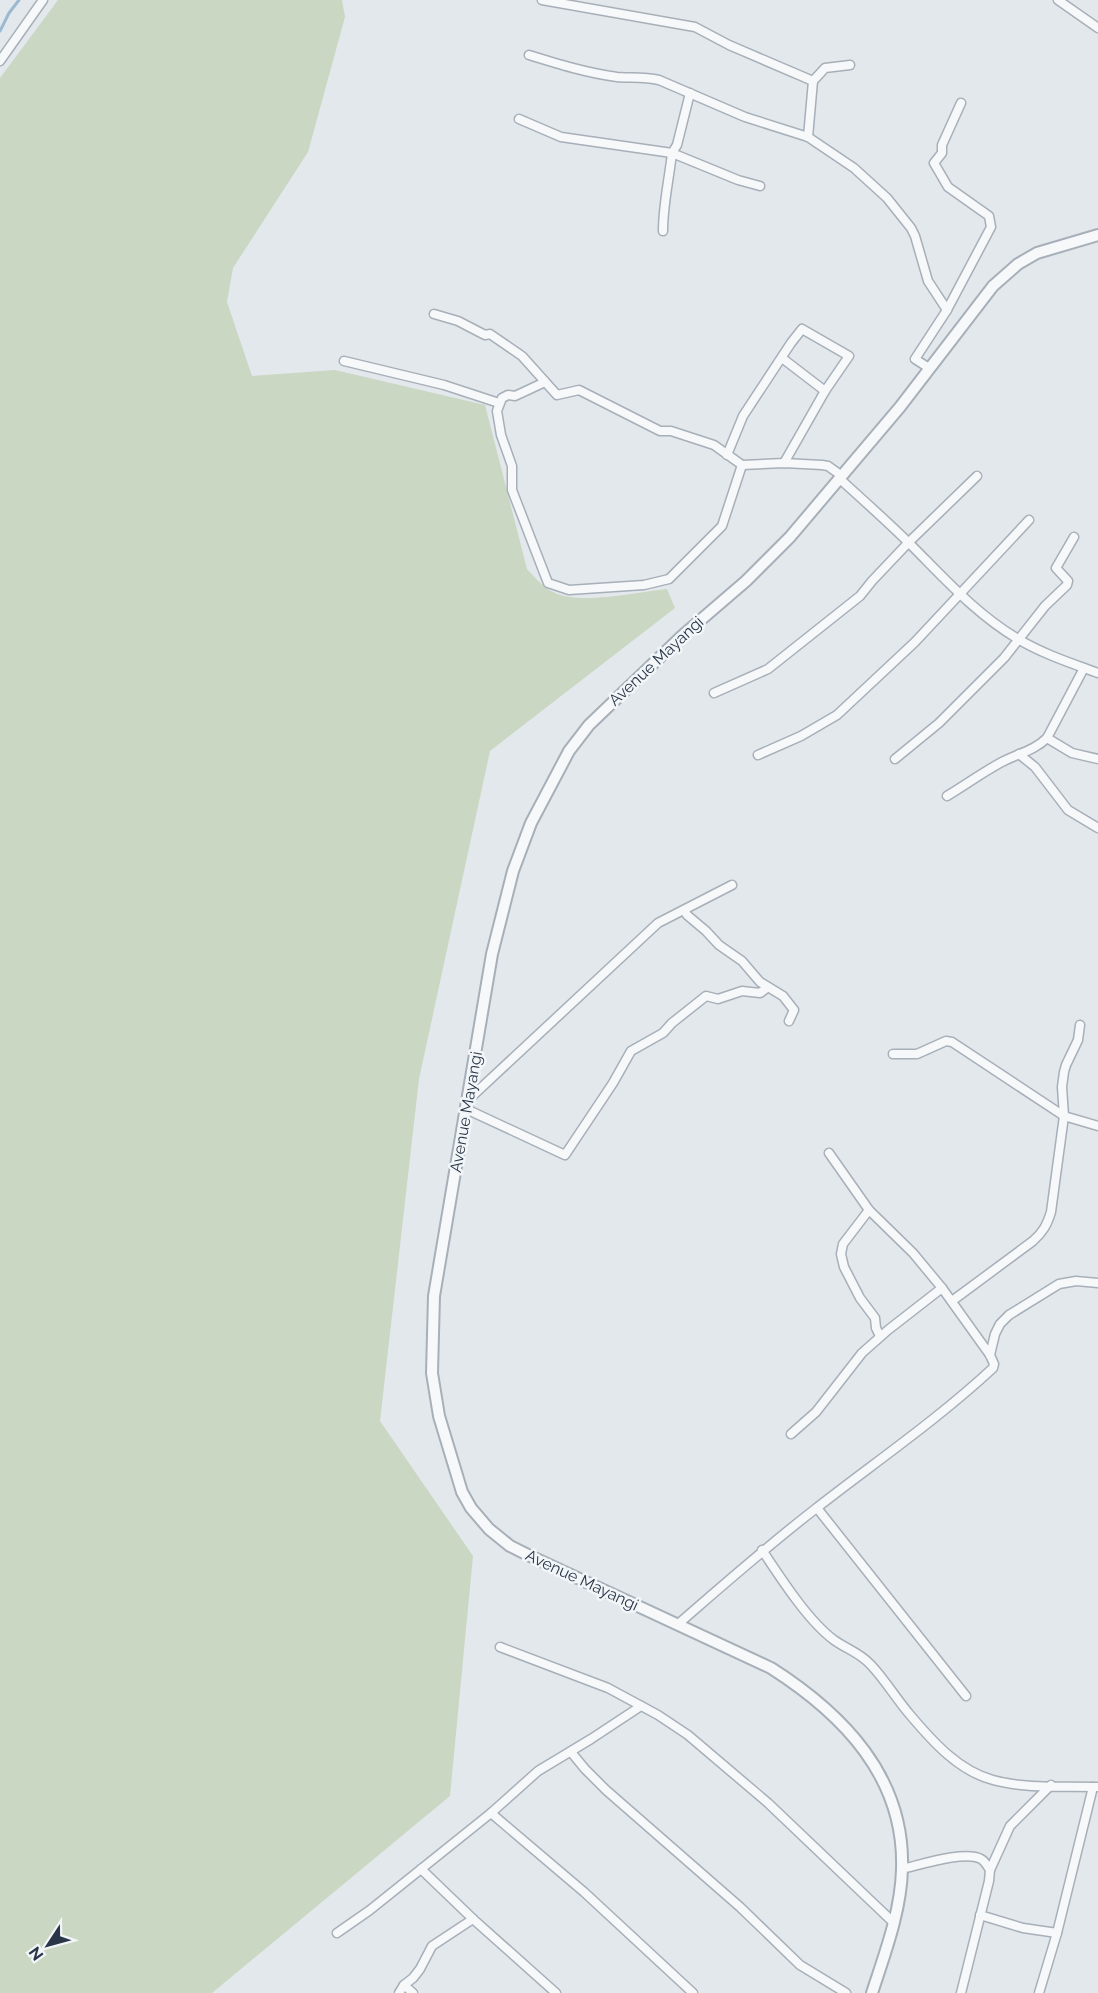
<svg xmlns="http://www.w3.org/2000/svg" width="1098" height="1993" font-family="Raleway,sans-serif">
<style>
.green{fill:#cad7c3}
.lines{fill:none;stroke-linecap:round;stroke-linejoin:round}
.stream{stroke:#9bb9d0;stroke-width:3}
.minor-casing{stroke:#a7afb8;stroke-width:11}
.tertiary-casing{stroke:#a7afb8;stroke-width:14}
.minor{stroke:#f6f8fa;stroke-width:8}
.tertiary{stroke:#f6f8fa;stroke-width:10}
.labels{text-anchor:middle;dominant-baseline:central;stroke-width:5;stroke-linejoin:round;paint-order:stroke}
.street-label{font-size:16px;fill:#283647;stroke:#f3f6f9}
</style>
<rect width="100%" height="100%" fill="#e3e8ed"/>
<path class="green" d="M58,0H342L345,17L308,152L233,268L227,302L252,376L335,370L485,405L527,569C535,578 544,588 555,593C581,605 638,592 667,589L675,608L490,751L419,1079L380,1421L473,1556L450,1796L212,1993H0V78Z"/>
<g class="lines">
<polyline class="stream" points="0,31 9,13 19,0"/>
<defs>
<g id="minor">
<polyline points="542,0 695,27 729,45 813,81"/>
<polyline points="1058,0 1098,28"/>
<path d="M529,55C558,64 587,73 617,77C631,78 645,77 659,80L745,117L808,137L854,168L887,198L911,228L915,236L928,281L947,310"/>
<polyline points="0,61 43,0"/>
<polyline points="519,119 561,137 672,153 677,145 690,93"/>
<polyline points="808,137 813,81 825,68 850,65"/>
<path d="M663,231C663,205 669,180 672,153L738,180L760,186"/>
<polyline points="434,314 458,321 485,335 490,334 522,356 557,395 579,390 660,431 671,431 714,445 742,465 784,463 822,465 828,466 842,476"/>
<polyline points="782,358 825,391"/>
<polyline points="344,361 444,385 499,403"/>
<polyline points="929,368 915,359 947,310 991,227 989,216 948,187 934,163 942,153 942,145 961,103"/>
<polyline points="545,382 515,396 508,395 502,398 497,411 501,435 512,466 512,490 548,583 569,590 644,585 669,579 722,526 742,465"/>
<polyline points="727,455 743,416 791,343 802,329 849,356 825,391 784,463"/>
<path d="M840,479C864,501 888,522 911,545C945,579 976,614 1018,639C1043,654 1071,663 1098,673"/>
<polyline points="714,693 768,669 860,596 872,581 909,542 977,476"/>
<polyline points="1047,738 1072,753 1098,759"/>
<polyline points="1019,754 1035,767 1068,810 1098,828"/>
<polyline points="758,755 801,736 837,715 915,642 1029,520"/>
<polyline points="895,759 939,723 1004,658 1045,606 1067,585 1068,581 1056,568 1074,537"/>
<path d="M947,796C965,785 982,773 1000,763C1016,754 1034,751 1047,738L1084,668"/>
<polyline points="684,910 687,915 706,931 719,945 742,961 760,982 783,996 794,1010 789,1021"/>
<polyline points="893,1054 917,1054 946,1041 952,1042 1064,1116 1098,1126"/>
<polyline points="468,1100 658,923 732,885"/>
<polyline points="466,1109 565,1155 613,1083 631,1051 663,1033 672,1023 706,996 718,999 742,991 760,993 768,987"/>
<polyline points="869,1210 843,1244 841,1254 844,1267 860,1298 875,1318 876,1328 880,1336"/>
<path d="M952,1301L1033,1241C1043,1232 1047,1225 1051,1212L1064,1116L1062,1087L1064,1072L1066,1065L1078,1040L1080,1025"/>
<polyline points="990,1355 995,1334 1000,1324 1009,1315 1059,1284 1076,1281 1098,1283"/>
<polyline points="791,1434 816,1412 862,1353 888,1330 942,1288"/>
<polyline points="817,1508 966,1696"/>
<path d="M762,1550C780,1577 808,1621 834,1640C848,1650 859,1652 871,1665C886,1681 897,1700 911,1716C933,1742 959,1771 993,1780C1025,1789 1065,1786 1098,1787"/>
<path d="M677,1625C722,1586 766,1547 814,1510C874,1463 937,1420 993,1368L994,1364L990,1355L942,1288L913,1253L869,1210L829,1153"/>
<polyline points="500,1647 608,1688 658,1715 688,1735 768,1803 894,1923"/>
<polyline points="571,1752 585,1769 606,1790 740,1907 800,1965 846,1993"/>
<polyline points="491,1813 538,1771 591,1739 641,1706"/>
<polyline points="421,1869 473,1919 556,1993"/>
<path d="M902,1869C920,1865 965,1850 981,1859C985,1861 988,1867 990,1870L989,1881L961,1993"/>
<polyline points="990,1870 1010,1826 1051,1785"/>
<polyline points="980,1915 1023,1928 1057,1933"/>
<polyline points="337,1933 370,1910 491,1813 584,1892 693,1993"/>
<polyline points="404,1985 413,1993"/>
<polyline points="399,1993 404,1985 413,1978 420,1969 432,1946 473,1919"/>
<polyline points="1039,1993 1057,1933 1093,1787"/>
</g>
<path id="tertiary" d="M872,1993C885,1953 901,1911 902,1869C905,1777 843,1714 771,1668L528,1555L510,1546L489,1529L471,1508L462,1492L439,1416L432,1373L434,1296L492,954L513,871L531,823L569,751L589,725L682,636L746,581L790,537L900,407L993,286L1018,264L1037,253L1098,235"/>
</defs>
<use href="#minor" class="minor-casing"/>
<use href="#tertiary" class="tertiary-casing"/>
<use href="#minor" class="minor"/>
<use href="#tertiary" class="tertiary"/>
</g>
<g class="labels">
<g class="street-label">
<text transform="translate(656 661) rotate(-43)">Avenue Mayangi</text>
<text transform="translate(466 1112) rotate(-80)">Avenue Mayangi</text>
<text transform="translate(582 1580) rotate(25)">Avenue Mayangi</text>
</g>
</g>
<g transform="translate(48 1945) rotate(234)" stroke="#f3f6f9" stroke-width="4.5" paint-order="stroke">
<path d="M0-4.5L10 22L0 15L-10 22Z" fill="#283647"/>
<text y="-9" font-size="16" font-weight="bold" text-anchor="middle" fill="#283647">N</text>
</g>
</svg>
